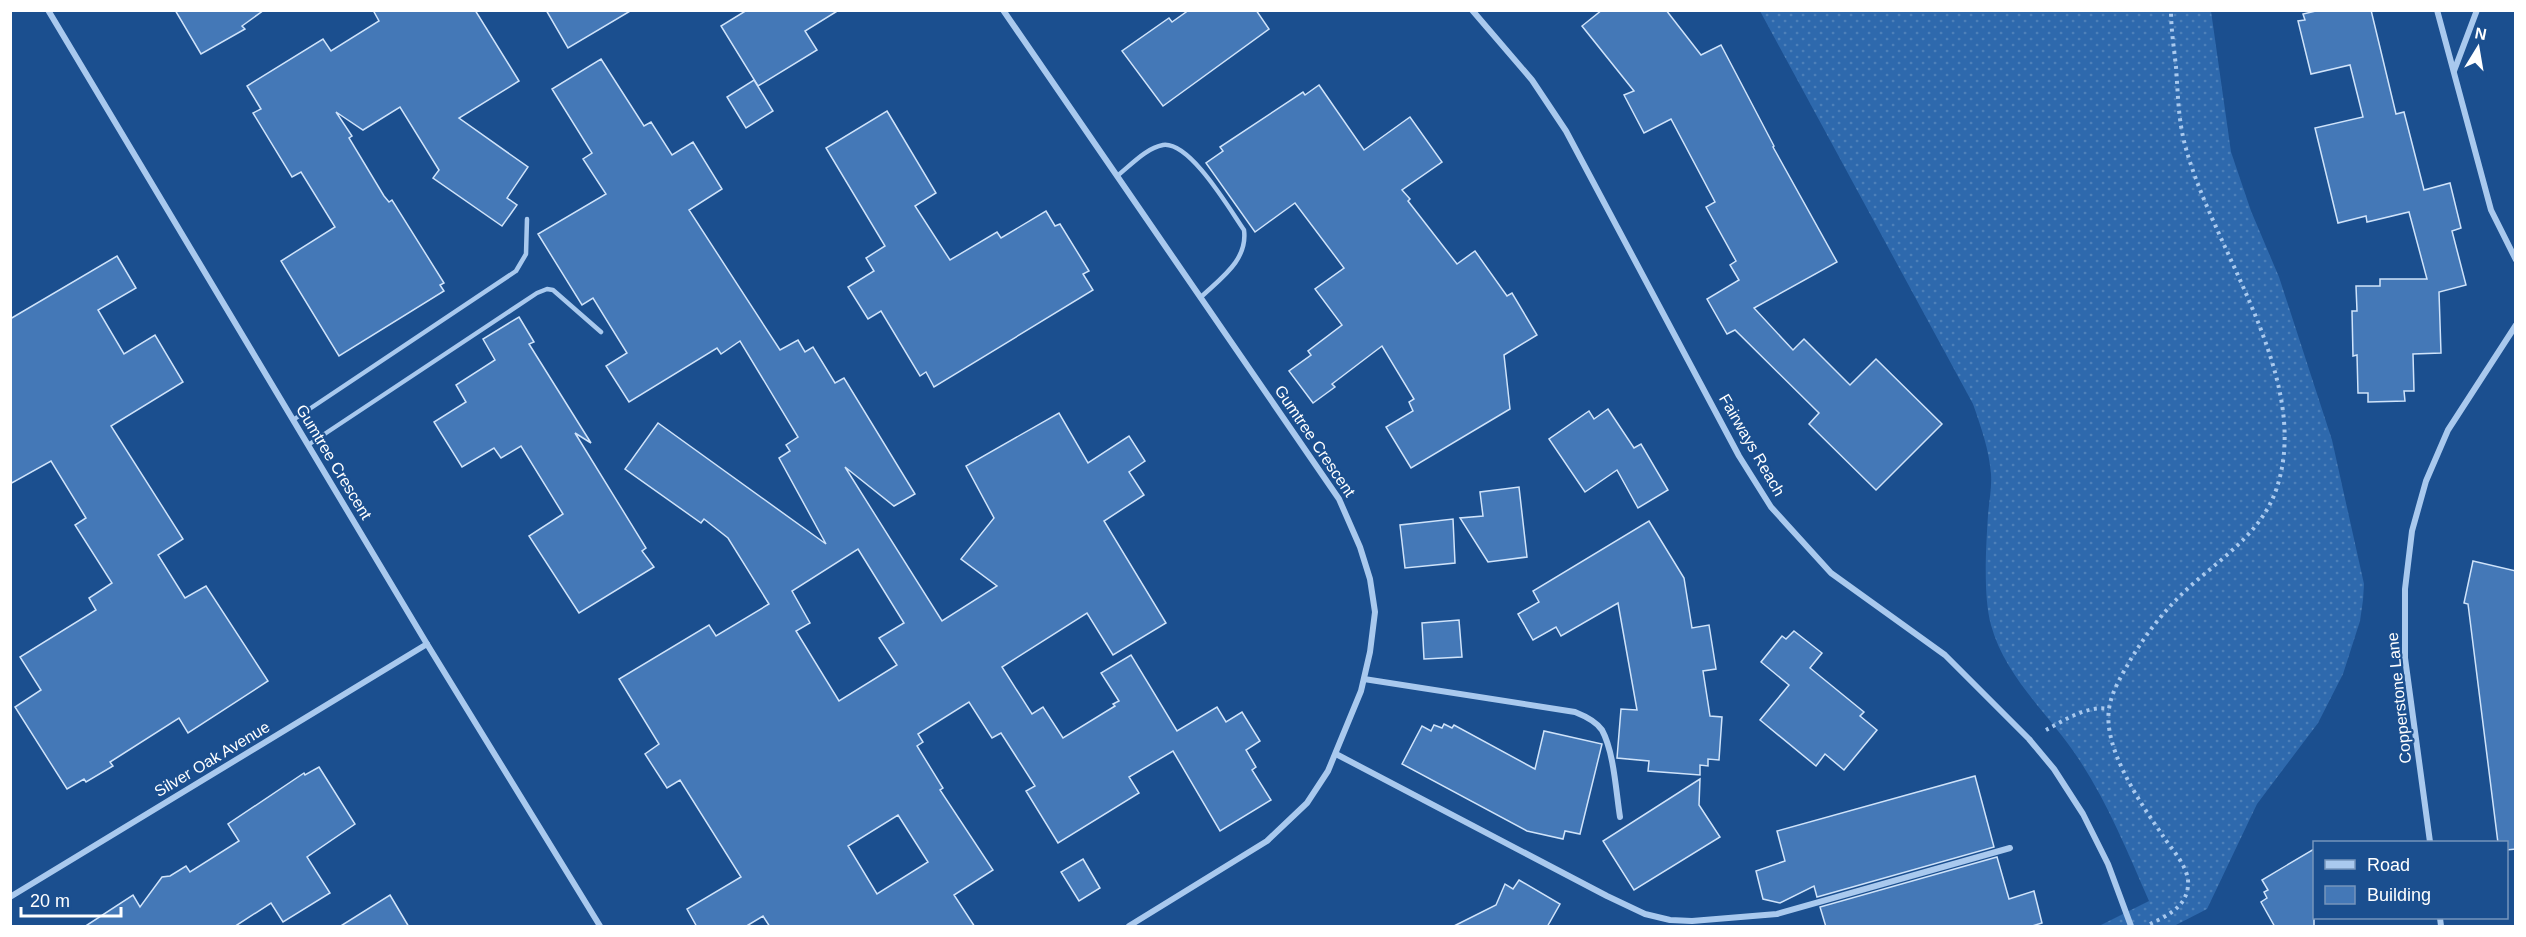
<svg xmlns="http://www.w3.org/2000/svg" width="2526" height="937" font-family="Helvetica,sans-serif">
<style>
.grass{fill:url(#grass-dots)}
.building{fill:#4478b7;stroke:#cfe3fa;stroke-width:1.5;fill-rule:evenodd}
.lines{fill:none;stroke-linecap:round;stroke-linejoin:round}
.path{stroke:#a9c9ee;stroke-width:4;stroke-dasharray:3 4.5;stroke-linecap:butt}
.service{stroke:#a9c9ee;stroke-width:4.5}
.minor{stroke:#a9c9ee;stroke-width:6}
.labels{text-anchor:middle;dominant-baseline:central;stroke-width:4.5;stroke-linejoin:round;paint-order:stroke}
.street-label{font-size:16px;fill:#fff;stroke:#1b4f8f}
</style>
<defs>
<pattern id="grass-dots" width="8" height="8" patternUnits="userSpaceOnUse" patternTransform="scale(1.5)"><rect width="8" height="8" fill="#2e69ad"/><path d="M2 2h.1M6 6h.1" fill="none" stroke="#4d80b9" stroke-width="1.8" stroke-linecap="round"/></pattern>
</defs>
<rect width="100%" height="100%" fill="#1b4f8f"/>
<path class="grass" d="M1760,11H2211L2231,152L2251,211L2279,277L2332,440L2364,584L2363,600L2360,621L2343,674L2318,723L2257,804L2207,909L2174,926H2099L2149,901C2128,853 2107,801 2078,758C2049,714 2005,677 1991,625C1983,596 1986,546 1988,515C1989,502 1992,488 1991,474C1989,449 1981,427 1973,404Z"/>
<g class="building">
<polygon points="175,10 264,10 242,26 245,29 201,54"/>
<polygon points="373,10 475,10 519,81 459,118 528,167 507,198 517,205 502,226 433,178 439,170 400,107 363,130 336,112 352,136 349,138 384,196 389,202 392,200 444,283 440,285 444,291 339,356 281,261 335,227 301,172 292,177 253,113 261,109 247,86 323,39 331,51 379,21"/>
<polygon points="546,10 632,10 568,48"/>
<polygon points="747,10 839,10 805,31 817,50 758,86 721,26"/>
<polygon points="1189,10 1256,10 1269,29 1163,106 1122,51 1169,18 1172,22"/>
<polygon points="1602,10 1666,10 1701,55 1721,45 1774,146 1773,147 1837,262 1754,308 1793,350 1804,339 1850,385 1876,359 1942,424 1876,490 1809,424 1819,413 1735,330 1727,334 1707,299 1739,280 1730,265 1736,261 1706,207 1715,202 1671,119 1644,133 1624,95 1634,91 1582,26"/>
<polygon points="2320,10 2371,10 2396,114 2404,112 2424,190 2450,183 2461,228 2452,231 2466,285 2439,292 2441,353 2413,354 2414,391 2404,391 2405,401 2368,402 2368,393 2358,393 2357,355 2353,356 2352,311 2357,311 2356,286 2380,286 2380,279 2427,279 2409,212 2367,222 2366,216 2338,223 2315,128 2363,117 2350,65 2311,74 2298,21 2305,20 2303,14"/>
<path d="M601,59L644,126L651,122L672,155L693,142L722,189L689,210L780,350L798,340L805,352L813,347L835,383L844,378L915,494L894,506L845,467L942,621L997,586L961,559L994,518L966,466L1059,413L1088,463L1129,436L1145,461L1129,472L1144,495L1104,521L1166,623L1113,655L1087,613L1002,667L1032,714L1043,707L1063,738L1115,706L1113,704L1119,701L1101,673L1131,655L1177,731L1217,707L1226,722L1242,712L1260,741L1246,750L1256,767L1252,770L1271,800L1220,831L1173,751L1129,777L1139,793L1058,843L1026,791L1035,786L1001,733L992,738L969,702L918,734L923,742L917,746L943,788L940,790L993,870L954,895L975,927H770L763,916L745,927H697L687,909L741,877L680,780L667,788L645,754L659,744L619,679L709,625L716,636L769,604L728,538L704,519L701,523L625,469L658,423L826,544L779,458L790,451L786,445L798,437L740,341L721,354L717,348L629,402L606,366L627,353L593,298L582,305L538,234L606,194L583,159L592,153L552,89ZM858,549L904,623L879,638L897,665L839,701L796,631L810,623L792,591ZM898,815L928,862L877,894L848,846Z"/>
<polygon points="754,80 773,111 746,128 727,97"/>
<polygon points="1319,85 1364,150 1410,117 1442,162 1402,190 1410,199 1408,201 1457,264 1475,251 1507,296 1512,293 1537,335 1504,355 1510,409 1411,468 1386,427 1413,411 1409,402 1414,399 1382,346 1332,384 1335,387 1313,403 1289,371 1311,355 1308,351 1342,325 1315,289 1344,268 1295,203 1255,232 1206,163 1223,151 1220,147 1303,92 1305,95"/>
<polygon points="887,111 936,193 915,206 950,260 997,232 1001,238 1046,211 1055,226 1060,224 1089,271 1083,274 1093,290 934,387 926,372 920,376 881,311 868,319 848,287 874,271 866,258 885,246 826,148"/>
<polygon points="117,256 136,288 98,310 124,354 155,335 183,382 111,426 183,539 158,555 185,598 206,586 268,681 188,733 179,718 110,762 113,766 86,782 84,779 67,789 15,707 41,690 20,657 96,610 89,598 112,583 75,525 86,518 51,461 10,484 10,319"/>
<polygon points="519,317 534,342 529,344 591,443 575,433 646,548 642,551 654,567 579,613 529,536 563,514 521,446 501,458 494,448 462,467 434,422 466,402 456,385 495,360 483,339"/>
<polygon points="1608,409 1634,448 1641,444 1668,490 1638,508 1617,470 1585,492 1549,439 1589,411 1594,419"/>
<polygon points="1519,487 1527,557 1488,562 1460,518 1483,516 1480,492"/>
<polygon points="1453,519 1455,563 1405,568 1400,525"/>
<polygon points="1649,521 1684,578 1692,628 1709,625 1716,669 1703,671 1710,716 1722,717 1719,760 1708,759 1708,766 1700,765 1700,775 1648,771 1649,761 1617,758 1621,709 1637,710 1618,603 1561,636 1556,627 1533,640 1518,614 1539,602 1533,591"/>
<polygon points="2473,561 2516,571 2516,849 2506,850 2506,843 2498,843 2468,604 2464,603"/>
<polygon points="1459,620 1462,657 1424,659 1422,623"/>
<polygon points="1794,631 1822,653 1810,668 1864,712 1860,716 1877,730 1844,770 1825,754 1816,766 1760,720 1789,685 1761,662 1782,636 1786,639"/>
<polygon points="1444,724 1452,728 1454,725 1535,769 1544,731 1602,744 1580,834 1565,831 1563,839 1527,831 1402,764 1422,726 1431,731 1434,725 1442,728"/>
<polygon points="319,767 355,824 307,857 330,893 283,922 271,903 234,927 84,927 133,895 140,907 162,877 170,876 186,866 190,872 239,841 228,824 304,773 305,775"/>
<polygon points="1975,776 1994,847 1817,897 1814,886 1780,903 1763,899 1756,871 1785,861 1777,831"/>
<polygon points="1700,779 1699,805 1720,837 1634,890 1603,841"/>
<polygon points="2314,849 2314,927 2275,927 2261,902 2267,898 2264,892 2268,890 2262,880"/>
<polygon points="1997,857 2009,899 2034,891 2042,923 2029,927 1826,927 1820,907"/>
<polygon points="1083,859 1100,888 1079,901 1061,872"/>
<polygon points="1519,880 1560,904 1547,927 1452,927 1496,905 1505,884 1513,889"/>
<polygon points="390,895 409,927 339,927"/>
</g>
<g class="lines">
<g class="path">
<path d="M2046,730C2065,720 2087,705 2109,709"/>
<path d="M2150,924C2167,916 2186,907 2188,886C2190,868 2172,850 2163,836C2141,804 2103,749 2109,709C2111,694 2120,678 2127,666C2142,639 2162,613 2184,592C2219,559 2264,533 2278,484C2311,375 2212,248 2185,145C2178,119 2178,93 2176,67C2174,48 2171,30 2171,10"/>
</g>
<g class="service">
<path d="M1117,176C1131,165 1146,148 1163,145C1190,141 1230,210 1244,230C1248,260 1221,278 1201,297"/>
<polyline points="293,420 516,271 526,254 527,219"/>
<polyline points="308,445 537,293 547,289 553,290 601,332"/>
</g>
<g class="minor">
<polyline points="48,10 427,644 600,926"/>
<polyline points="1003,10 1339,499 1360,547 1370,579 1375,612 1370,652 1361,691 1328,771 1307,803 1267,841 1129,926"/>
<polyline points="1472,10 1532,80 1566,131 1739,456 1771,507 1831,573 1945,655 2029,739 2054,769 2083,814 2108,864 2131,926"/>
<polyline points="2437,10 2491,210 2516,260"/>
<polyline points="2454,71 2477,10"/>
<path d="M1364,679L1575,712C1585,716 1596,721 1602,730C1614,752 1616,792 1620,817"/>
<polyline points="1336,754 1607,896 1645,914 1670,920 1692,921 1777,914 2010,848"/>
<polyline points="2430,842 2405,658 2405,589 2412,531 2426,481 2448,430 2516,325"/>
<polyline points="10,897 427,644"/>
<polyline points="2440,918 2441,926"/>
</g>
</g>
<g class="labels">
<g class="street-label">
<text transform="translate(1315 441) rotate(56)">Gumtree Crescent</text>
<text transform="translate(1752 445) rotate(60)">Fairways Reach</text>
<text transform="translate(334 462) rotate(59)">Gumtree Crescent</text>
<text transform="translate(2399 698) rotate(-96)">Copperstone Lane</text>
<text transform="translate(212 759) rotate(-31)">Silver Oak Avenue</text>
</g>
</g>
<rect width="2526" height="937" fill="none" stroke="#ffffff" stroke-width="24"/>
<rect x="2313" y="841" width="195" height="78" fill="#1b4f8f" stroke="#7695bc" stroke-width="1.5"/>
<rect x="2325" y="860" width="30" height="9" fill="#a9c9ee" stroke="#7695bc" stroke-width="1.5"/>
<text x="2367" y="871" font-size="18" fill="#ffffff">Road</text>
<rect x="2325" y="886" width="30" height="18" fill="#4478b7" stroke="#7695bc" stroke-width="1.5"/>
<text x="2367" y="901" font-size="18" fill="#ffffff">Building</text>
<g transform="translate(2478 48) rotate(11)" stroke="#1b4f8f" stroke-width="4.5" paint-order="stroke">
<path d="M0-4.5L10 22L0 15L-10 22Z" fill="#ffffff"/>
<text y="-9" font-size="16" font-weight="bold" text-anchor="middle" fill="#ffffff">N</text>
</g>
<path d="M21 907v9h100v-9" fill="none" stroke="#ffffff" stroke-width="3"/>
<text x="30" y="907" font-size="18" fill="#ffffff" stroke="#1b4f8f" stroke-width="4.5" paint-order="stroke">20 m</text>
</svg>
